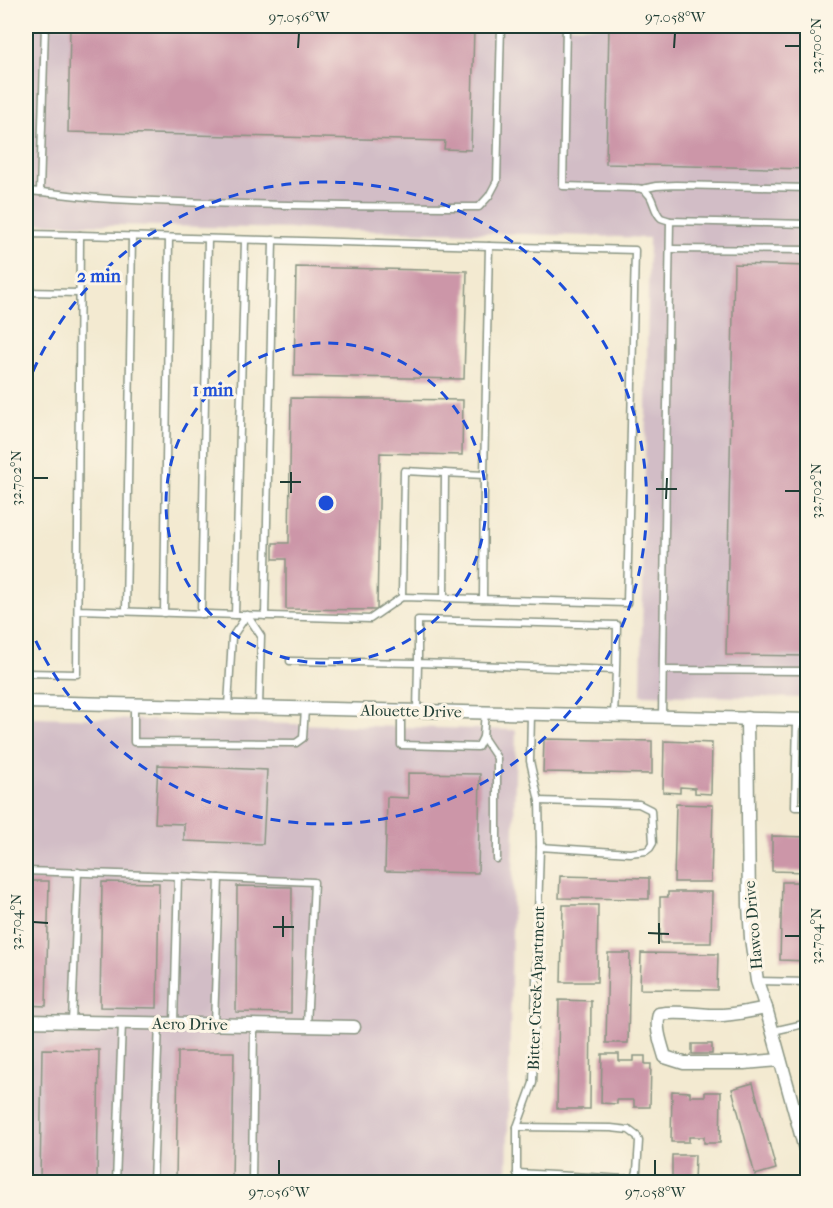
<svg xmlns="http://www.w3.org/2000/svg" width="833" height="1208" font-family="'IM FELL French Canon',serif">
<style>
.industrial{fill:#d2bdc6}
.building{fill:#cc96a8}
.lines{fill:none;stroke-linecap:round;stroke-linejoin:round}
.lane-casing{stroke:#899482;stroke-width:9}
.street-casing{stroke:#899482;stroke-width:15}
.lane{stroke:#fff;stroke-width:6}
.street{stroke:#fff;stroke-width:12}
.ticks{fill:none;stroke:#1f3d34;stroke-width:2}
.ring{fill:none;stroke:#1d4ed8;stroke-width:3;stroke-dasharray:10 8}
.labels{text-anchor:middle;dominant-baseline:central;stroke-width:6;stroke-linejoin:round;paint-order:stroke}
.street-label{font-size:16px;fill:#1f3d34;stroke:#fcf5e5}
.centre{fill:#1d4ed8;stroke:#fcf5e5;stroke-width:3}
.ring-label{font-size:18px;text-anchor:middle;font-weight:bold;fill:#1d4ed8;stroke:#fcf5e5;stroke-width:6;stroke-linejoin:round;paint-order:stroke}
.neatline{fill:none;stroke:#1f3d34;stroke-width:2}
.ticks-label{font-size:15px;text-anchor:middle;fill:#1f3d34}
</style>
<rect width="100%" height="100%" fill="#fcf5e5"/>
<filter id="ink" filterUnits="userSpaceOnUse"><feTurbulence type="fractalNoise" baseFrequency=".0167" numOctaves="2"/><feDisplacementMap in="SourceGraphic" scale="12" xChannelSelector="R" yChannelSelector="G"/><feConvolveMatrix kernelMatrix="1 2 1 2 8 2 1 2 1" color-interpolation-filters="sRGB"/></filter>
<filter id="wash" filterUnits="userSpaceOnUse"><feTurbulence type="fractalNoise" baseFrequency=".008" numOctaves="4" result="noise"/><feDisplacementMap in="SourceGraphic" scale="24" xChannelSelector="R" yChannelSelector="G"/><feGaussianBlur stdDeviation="1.35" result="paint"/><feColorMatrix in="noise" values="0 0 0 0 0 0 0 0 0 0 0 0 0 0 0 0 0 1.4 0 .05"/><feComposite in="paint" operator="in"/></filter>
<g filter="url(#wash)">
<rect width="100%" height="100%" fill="#f3ead1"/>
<g class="industrial">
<polygon points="26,26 807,26 807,698 641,695 649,238 526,234 26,223"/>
<polygon points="32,717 516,730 507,1182 26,1182 26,718"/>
</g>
<g id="blocks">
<g class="building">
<polygon points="70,26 474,26 471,150 444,149 445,141 68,132"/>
<polygon points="609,26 808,26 808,169 606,164"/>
<polygon points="734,264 808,266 808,656 726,655"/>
<polygon points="296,267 467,271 464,379 294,376"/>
<polygon points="291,398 463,400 462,455 380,453 377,610 286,609 286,559 273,559 273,543 289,543"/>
<polygon points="544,739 652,741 652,774 543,772"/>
<polygon points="664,741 712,743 711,794 695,793 695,788 680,787 680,793 663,792"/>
<polygon points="158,765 267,770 263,844 184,841 184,824 155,823"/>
<polygon points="408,773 480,774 478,873 385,871 387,797 408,798"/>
<polygon points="676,804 713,805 711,882 674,882"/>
<polygon points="772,836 808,837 808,872 772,871"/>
<polygon points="560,876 649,878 649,899 559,898"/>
<polygon points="26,881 49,881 46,1006 26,1005"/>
<polygon points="102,882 159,883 157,1008 100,1007"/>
<polygon points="782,882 808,882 808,961 780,960"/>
<polygon points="237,886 292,887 291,1013 236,1012"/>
<polygon points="668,892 712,892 711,943 660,943 660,897 668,897"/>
<polygon points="563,905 598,905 597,982 561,982"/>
<polygon points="608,953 630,953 628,1043 606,1043"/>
<polygon points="641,953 718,954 717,990 640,989"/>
<polygon points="559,1000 591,1001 590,1109 557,1109"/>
<rect x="692" y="1044" width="20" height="10"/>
<polygon points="42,1049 99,1050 97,1182 40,1181"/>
<polygon points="178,1052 234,1052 232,1182 176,1182"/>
<polygon points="602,1054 619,1054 619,1061 634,1061 634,1056 645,1056 645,1064 651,1064 650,1107 634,1107 634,1100 617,1100 617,1104 601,1103"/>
<polygon points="753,1083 776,1169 755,1175 732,1089"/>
<polygon points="672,1091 690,1092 690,1096 705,1096 705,1092 721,1092 720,1143 704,1143 704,1137 689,1137 689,1142 671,1142"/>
<polygon points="672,1155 695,1155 694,1182 672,1182"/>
</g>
</g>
</g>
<g filter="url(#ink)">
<use href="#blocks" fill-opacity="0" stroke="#899482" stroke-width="1.5"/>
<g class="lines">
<defs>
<g id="lane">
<path d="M566,26L563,186L632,188C635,188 639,188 642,189C655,195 652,210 661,218C663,219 668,220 670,221"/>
<polyline points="642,189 656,186 676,185 808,188"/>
<path d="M26,191C55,192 83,198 112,199C234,205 356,207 479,207L489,196L497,181L501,26"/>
<polyline points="40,192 45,26"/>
<polyline points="26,234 80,235"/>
<polyline points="670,249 808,250"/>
<polyline points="26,292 79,293"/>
<polyline points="484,475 489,246"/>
<polyline points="402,597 404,471 484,475 483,599"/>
<polyline points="444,598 445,473"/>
<polyline points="126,611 132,237"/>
<polyline points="164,613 169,238"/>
<polyline points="201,614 208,239"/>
<polyline points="235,615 245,240"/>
<polyline points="247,615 261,636 259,707"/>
<polyline points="265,616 273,240"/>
<polyline points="290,661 418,663 417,711"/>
<polyline points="663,670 808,671"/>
<polyline points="26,673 77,674 80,235 635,250 627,603 402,597 370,619 78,610"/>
<polyline points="134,704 134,742 296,743 303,738 305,709"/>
<polyline points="228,706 232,637 247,615"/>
<polyline points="401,711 401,745 478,747 483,737 485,712"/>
<polyline points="614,715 616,670 418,663 418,620 617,625 616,670"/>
<polyline points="662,716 670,221 808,224"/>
<polyline points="797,719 795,807 808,807"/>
<polyline points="483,737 497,758 497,859"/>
<polyline points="539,801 639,804 651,810 653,843 650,848 646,851 630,853 540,847"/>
<polyline points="26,871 178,876"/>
<polyline points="219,878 314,882 307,1026"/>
<polyline points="757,981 808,982"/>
<polyline points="72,1022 78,872"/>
<polyline points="174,1023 178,876 219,878 214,1024"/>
<polyline points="773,1031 808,1023"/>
<polyline points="517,1127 611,1128 629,1130 637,1136 639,1141 637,1171 635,1178 625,1179 517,1173"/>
<polyline points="116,1182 122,1023"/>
<polyline points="153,1182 159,1023"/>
<polyline points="252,1182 254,1025"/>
<polyline points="520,1182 517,1173 517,1127 533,1083 540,847 539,801 530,761 531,714"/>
</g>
<g id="street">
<polyline points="26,702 808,720"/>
<polyline points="747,718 749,905 751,938 757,981 766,1008 808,1160"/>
<path d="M766,1008C752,1011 738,1014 723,1015C702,1016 681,1010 659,1014C655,1028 661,1043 665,1057L684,1063H744L780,1060"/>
<polyline points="26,1021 354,1027"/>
</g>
</defs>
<use href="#lane" class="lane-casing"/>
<use href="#street" class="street-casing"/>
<use href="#lane" class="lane"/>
<use href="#street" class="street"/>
</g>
</g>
<path class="ticks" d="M785,46H800M298,48L299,33M674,48L675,33M33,478H48M280,482H301M656,489H677M785,491H800M291,493V472M666,499L667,478M33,922L48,923M273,927H294M648,933L669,934M785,936H800M283,937V916M659,944V923M279,1175V1160M655,1175V1160"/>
<g class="ring">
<circle cx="326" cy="503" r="160"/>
<path d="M26 388A321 321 0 1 1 26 618"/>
</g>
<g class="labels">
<g class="street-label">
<text transform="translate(411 711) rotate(1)">Alouette Drive</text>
<text transform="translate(753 925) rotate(-95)">Hawco Drive</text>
<text transform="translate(536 988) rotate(-88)">Bitter Creek Apartment</text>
<text transform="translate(190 1024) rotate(1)">Aero Drive</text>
</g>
</g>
<circle cx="326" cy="503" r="9" class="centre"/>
<g class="ring-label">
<text x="99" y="282">2 min</text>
<text x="213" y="396">1 min</text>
</g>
<rect width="833" height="1208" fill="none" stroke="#fcf5e5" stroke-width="66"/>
<rect x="33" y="33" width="767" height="1142" class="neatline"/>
<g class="ticks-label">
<text x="299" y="22">97.056°W</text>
<text x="675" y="22">97.058°W</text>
<text transform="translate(816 46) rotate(-90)" y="5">32.700°N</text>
<text transform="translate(16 478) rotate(-90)" y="5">32.702°N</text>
<text transform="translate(816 491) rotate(-90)" y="5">32.702°N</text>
<text transform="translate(16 922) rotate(-90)" y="5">32.704°N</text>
<text transform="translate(816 936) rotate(-90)" y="5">32.704°N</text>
<text x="279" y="1197">97.056°W</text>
<text x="655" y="1197">97.058°W</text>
</g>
</svg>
